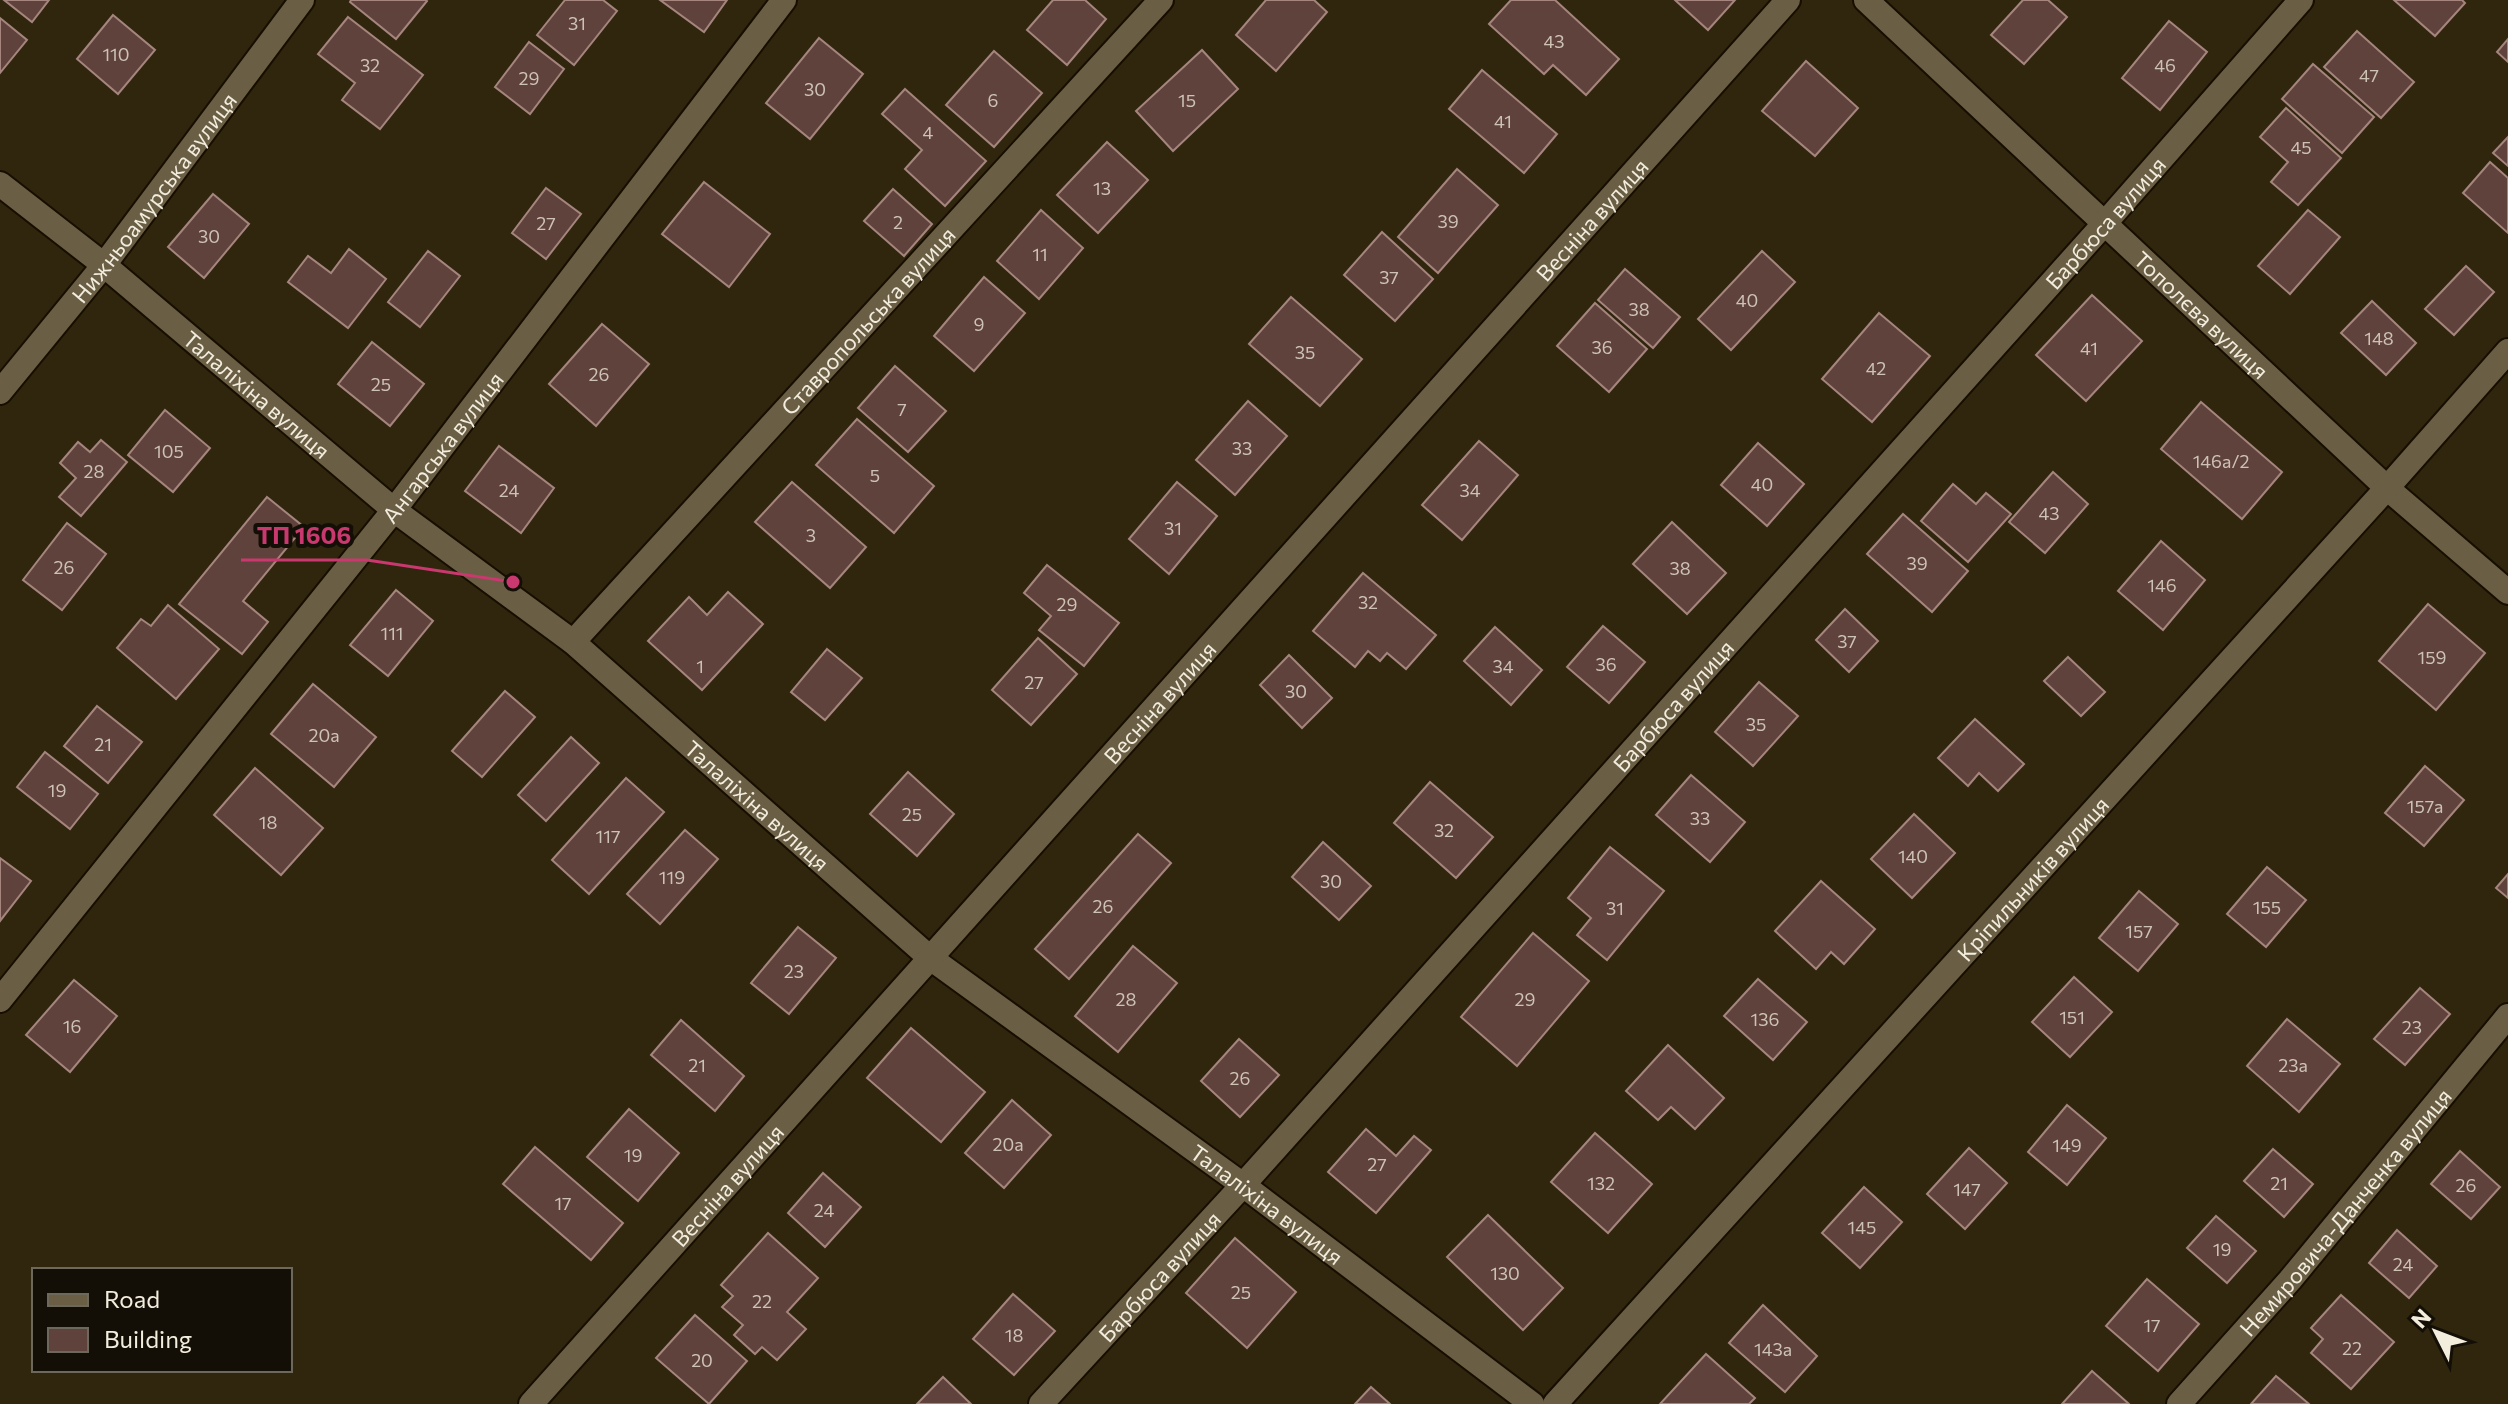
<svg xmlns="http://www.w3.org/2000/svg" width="2508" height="1404" font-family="Commissioner,sans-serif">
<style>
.building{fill:#5e423b;stroke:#a5857d;stroke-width:2}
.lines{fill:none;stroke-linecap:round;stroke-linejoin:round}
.street-casing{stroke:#170e00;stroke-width:28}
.secondary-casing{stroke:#170e00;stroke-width:28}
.street{stroke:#6a5f45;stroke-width:24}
.secondary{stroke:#6a5f45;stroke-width:24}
.labels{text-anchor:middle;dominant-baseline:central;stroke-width:8;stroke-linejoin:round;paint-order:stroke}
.number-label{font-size:18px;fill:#cec2b5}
.street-label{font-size:22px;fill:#f3edde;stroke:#140f06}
.leader{fill:none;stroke:#c9386f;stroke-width:3}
.callout-dot{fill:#c9386f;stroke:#140f06;stroke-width:3}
.callout-label{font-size:24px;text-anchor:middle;font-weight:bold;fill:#c9386f;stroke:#140f06;stroke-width:8;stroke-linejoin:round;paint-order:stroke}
</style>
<rect width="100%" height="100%" fill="#30260d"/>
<g class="building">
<polygon points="4,0 49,0 32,22"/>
<polygon points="351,0 426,0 427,1 396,39 350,2"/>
<polygon points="565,0 603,0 617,11 574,65 537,35"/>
<polygon points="660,0 727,0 704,32"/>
<polygon points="1053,0 1085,0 1106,19 1067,65 1027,30"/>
<polygon points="1266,0 1314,0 1327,12 1276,71 1236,35"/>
<polygon points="1511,0 1555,0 1619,59 1586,95 1553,65 1544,74 1489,24"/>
<polygon points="1675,0 1735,0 1708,30"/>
<polygon points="2023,0 2048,0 2067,17 2024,64 1991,35"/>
<polygon points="2394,0 2462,0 2465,3 2435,36"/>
<polygon points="113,15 155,50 118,94 77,59"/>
<polygon points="348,17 423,75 380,129 342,100 355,83 318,54"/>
<polygon points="0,18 27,40 0,73"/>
<polygon points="2169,21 2207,52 2160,110 2122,78"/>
<polygon points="2357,31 2414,82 2381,118 2324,67"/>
<polygon points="819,38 863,74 810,139 766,103"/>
<polygon points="2508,39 2508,62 2497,52"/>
<polygon points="529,42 564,69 530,114 495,87"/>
<polygon points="1202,50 1238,89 1173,151 1136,111"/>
<polygon points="994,51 1042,93 994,147 946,105"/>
<polygon points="1806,61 1858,108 1815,156 1762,111"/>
<polygon points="2313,64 2374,117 2342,153 2282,99"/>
<polygon points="1482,70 1557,134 1524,173 1449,109"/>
<polygon points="905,89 986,161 945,206 905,169 922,150 882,114"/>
<polygon points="2286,108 2341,158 2298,205 2271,182 2288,162 2260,137"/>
<polygon points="2508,137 2508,166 2493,153"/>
<polygon points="1107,142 1148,180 1098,233 1057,195"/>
<polygon points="2490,162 2508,178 2508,233 2463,193"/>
<polygon points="1457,169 1498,205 1438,273 1398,237"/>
<polygon points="704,182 770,234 729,287 662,234"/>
<polygon points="546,188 581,214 546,259 512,233"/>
<polygon points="893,189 932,224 904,256 864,221"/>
<polygon points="213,194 249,224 204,278 168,247"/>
<polygon points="1041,210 1083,248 1039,299 997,261"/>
<polygon points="2308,210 2340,237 2290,294 2258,266"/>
<polygon points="1382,232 1433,279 1395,321 1344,275"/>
<polygon points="349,249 386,279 348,328 288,282 308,256 331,273"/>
<polygon points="428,251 460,276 420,327 388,302"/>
<polygon points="1762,251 1795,282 1731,350 1698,319"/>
<polygon points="2466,266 2494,292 2454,335 2425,309"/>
<polygon points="1625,269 1680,317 1653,348 1598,300"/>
<polygon points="984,277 1025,313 974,371 934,336"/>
<polygon points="2092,295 2142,341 2086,401 2036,355"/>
<polygon points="1291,297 1362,359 1320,406 1249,344"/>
<polygon points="2372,301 2416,343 2386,375 2341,333"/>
<polygon points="1595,303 1647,349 1609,392 1557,346"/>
<polygon points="1879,313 1930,356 1872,422 1822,379"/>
<polygon points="602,324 649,364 596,426 549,384"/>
<polygon points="372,342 424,384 390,426 338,384"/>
<polygon points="895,366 946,411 908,452 858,408"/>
<polygon points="1248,401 1287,436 1235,495 1196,460"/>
<polygon points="2201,402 2282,472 2242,519 2161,449"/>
<polygon points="165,410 210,448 173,492 128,455"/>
<polygon points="857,419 934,486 894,533 816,465"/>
<polygon points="101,440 127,462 81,516 59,497 76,478 60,463 78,442 90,452"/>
<polygon points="1479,441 1518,475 1462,540 1422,505"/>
<polygon points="1758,443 1804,484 1767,526 1721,485"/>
<polygon points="499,446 554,488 521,533 465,491"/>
<polygon points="2053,472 2088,504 2045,553 2009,522"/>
<polygon points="792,482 866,547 830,588 755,522"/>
<polygon points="1177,482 1217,516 1169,574 1129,539"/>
<polygon points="1953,484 1976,504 1986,493 2011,514 1968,562 1921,521"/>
<polygon points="267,497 304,527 243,601 268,622 242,654 179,604"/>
<polygon points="1903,514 1968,571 1932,612 1867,554"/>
<polygon points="1672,522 1726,573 1687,614 1633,564"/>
<polygon points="67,523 106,554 62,610 23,580"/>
<polygon points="2161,541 2205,580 2163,630 2118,591"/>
<polygon points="1047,565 1119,623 1084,666 1039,630 1051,616 1024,593"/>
<polygon points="1363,573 1436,635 1406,669 1387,653 1380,661 1368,651 1355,667 1313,631"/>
<polygon points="396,590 433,621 388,676 350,645"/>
<polygon points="728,592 763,624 702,690 648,641 689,597 707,615"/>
<polygon points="2428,604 2485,653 2436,710 2379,661"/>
<polygon points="168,605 219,649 176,699 117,648 141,619 151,626"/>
<polygon points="1845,609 1878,641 1849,672 1816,640"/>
<polygon points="1603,626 1645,662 1609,703 1567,667"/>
<polygon points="1495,627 1542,670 1511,705 1464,661"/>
<polygon points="1038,638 1077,674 1031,725 992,690"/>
<polygon points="827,649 862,678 825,720 791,692"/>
<polygon points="1289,655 1332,698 1302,728 1260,685"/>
<polygon points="2068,657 2105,692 2081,716 2044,681"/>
<polygon points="1759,682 1798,716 1753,766 1715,732"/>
<polygon points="313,684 376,737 334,787 271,734"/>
<polygon points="505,691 535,717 482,777 452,751"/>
<polygon points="97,706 142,742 108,783 64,746"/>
<polygon points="1975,719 2024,764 1998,791 1979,773 1968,786 1938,758"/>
<polygon points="571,737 599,763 546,821 518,795"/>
<polygon points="45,752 98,794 70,829 17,787"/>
<polygon points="2425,766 2464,800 2424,846 2385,813"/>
<polygon points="255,768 323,828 281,875 214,815"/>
<polygon points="908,772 954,814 917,856 870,814"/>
<polygon points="1691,775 1745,822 1710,862 1656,815"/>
<polygon points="626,778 664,812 589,894 552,860"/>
<polygon points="1430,782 1493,837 1456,878 1394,823"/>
<polygon points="1914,814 1955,853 1912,898 1871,859"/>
<polygon points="685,830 718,859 660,924 627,894"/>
<polygon points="1138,834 1171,863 1069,979 1035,949"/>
<polygon points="1323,842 1371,886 1339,920 1292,877"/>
<polygon points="1610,847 1664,891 1607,960 1577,935 1591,918 1568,898"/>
<polygon points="0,858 31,881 0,921"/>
<polygon points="2267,867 2306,900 2266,947 2227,914"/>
<polygon points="2508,874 2508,898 2496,888"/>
<polygon points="1821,881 1875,929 1844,964 1831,952 1816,969 1775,931"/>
<polygon points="2139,891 2178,924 2138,971 2099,938"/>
<polygon points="798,927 836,958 789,1014 751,983"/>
<polygon points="1533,933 1589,981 1517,1066 1461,1017"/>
<polygon points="1133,946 1177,983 1118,1052 1075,1016"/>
<polygon points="2074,977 2112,1012 2070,1057 2032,1022"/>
<polygon points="1758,979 1807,1022 1773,1060 1724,1016"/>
<polygon points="74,980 117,1016 70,1072 26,1035"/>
<polygon points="2420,988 2450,1014 2405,1065 2374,1039"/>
<polygon points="2287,1019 2340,1064 2299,1112 2247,1066"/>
<polygon points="681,1020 744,1076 715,1111 651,1055"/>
<polygon points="911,1028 985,1092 941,1142 867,1078"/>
<polygon points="1239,1039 1279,1075 1240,1117 1201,1081"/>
<polygon points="1668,1045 1724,1098 1695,1129 1671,1107 1658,1120 1626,1091"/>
<polygon points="1012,1100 1051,1135 1004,1188 965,1153"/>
<polygon points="2067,1105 2106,1138 2067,1185 2028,1152"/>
<polygon points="629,1109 679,1153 638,1201 587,1157"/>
<polygon points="1366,1129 1396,1156 1414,1136 1431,1150 1376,1213 1328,1172"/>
<polygon points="1595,1133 1652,1184 1608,1233 1551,1182"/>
<polygon points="535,1147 623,1223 591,1260 503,1184"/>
<polygon points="1969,1148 2007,1183 1965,1229 1927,1194"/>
<polygon points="2273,1149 2313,1184 2284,1217 2244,1181"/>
<polygon points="2460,1151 2500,1187 2471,1219 2431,1184"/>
<polygon points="823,1173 861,1207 825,1247 788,1213"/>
<polygon points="1864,1187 1902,1222 1860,1268 1822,1233"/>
<polygon points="1488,1215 1563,1288 1523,1330 1447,1257"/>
<polygon points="2216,1216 2256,1251 2227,1283 2187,1248"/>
<polygon points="2397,1230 2437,1266 2409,1298 2369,1263"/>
<polygon points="768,1233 818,1278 787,1312 806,1329 777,1360 762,1347 755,1354 734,1335 743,1325 722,1307 733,1296 721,1285"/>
<polygon points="1235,1238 1296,1292 1247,1348 1186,1293"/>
<polygon points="2147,1279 2199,1324 2158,1371 2106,1326"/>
<polygon points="1013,1294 1055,1331 1014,1375 973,1339"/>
<polygon points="2341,1295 2394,1342 2351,1389 2311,1353 2323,1339 2311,1328"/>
<polygon points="1763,1305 1817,1356 1785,1392 1729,1343"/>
<polygon points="695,1315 747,1361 709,1404 656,1358"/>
<polygon points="1706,1354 1755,1398 1749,1404 1660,1404"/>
<polygon points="2092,1371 2129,1404 2062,1404"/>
<polygon points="2276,1376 2309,1404 2251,1404"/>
<polygon points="943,1377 971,1404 917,1404"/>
<polygon points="1371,1387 1390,1404 1355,1404"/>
</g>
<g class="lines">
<defs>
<g id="street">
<path id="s1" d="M1866,0L2387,488L2508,592"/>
<path id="s2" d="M0,184L104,265L394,510L573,642L929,957L1243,1185L1532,1404"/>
<path id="s3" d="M0,392L104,265L302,0"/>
<path id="s4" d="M573,642L1161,0"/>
<path id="s5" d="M0,1000L394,510L784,0"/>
<path id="s6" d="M531,1404L1788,0"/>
<path id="s7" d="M1041,1404L1243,1185L2105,223L2301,0"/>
<path id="s8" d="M2179,1404L2290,1280L2508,1016"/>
</g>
<g id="secondary">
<path id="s9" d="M1555,1404L2387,488L2508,351"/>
</g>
</defs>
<use href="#street" class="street-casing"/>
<use href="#secondary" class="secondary-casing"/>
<use href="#street" class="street"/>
<use href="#secondary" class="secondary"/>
</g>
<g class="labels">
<g class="number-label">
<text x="577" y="23">31</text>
<text x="1554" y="41">43</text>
<text x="116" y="54">110</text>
<text x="370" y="65">32</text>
<text x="2165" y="65">46</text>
<text x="2369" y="75">47</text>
<text x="529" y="78">29</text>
<text x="815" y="89">30</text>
<text x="993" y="100">6</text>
<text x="1187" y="100">15</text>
<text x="1503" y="121">41</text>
<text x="928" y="132">4</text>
<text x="2301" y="147">45</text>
<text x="1102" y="188">13</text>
<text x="1448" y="221">39</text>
<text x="898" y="222">2</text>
<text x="546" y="223">27</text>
<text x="209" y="236">30</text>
<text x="1040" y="254">11</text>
<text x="1389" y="277">37</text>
<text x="1747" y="300">40</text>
<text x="1639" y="309">38</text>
<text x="979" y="324">9</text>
<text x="2379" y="338">148</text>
<text x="1602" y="347">36</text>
<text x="2089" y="348">41</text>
<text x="1305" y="352">35</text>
<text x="1876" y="368">42</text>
<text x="599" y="374">26</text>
<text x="381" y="384">25</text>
<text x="902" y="409">7</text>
<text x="1242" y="448">33</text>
<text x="169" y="451">105</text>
<text x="2221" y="461">146а/2</text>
<text x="94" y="471">28</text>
<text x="875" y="475">5</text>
<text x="1762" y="484">40</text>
<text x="509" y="490">24</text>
<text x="1470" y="490">34</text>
<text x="2049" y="513">43</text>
<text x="1173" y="528">31</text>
<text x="811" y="535">3</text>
<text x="1917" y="563">39</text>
<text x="64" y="567">26</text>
<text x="1680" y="568">38</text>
<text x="2162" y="585">146</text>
<text x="1368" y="602">32</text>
<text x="1067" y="604">29</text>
<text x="392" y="633">111</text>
<text x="1847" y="641">37</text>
<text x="2432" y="657">159</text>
<text x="1606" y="664">36</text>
<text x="700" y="666">1</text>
<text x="1503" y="666">34</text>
<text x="1034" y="682">27</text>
<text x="1296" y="691">30</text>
<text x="1756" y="724">35</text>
<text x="324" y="735">20а</text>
<text x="103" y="744">21</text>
<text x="57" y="790">19</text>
<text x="2425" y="806">157а</text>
<text x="912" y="814">25</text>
<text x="1700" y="818">33</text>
<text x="268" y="822">18</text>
<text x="1444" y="830">32</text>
<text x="608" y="836">117</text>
<text x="1913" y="856">140</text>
<text x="672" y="877">119</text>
<text x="1331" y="881">30</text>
<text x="1103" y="906">26</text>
<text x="2267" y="907">155</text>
<text x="1615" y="908">31</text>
<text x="2139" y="931">157</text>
<text x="794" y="971">23</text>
<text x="1126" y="999">28</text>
<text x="1525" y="999">29</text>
<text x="2072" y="1017">151</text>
<text x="1765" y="1019">136</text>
<text x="72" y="1026">16</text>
<text x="2412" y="1027">23</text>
<text x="697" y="1065">21</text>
<text x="2293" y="1065">23а</text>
<text x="1240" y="1078">26</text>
<text x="1008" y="1144">20а</text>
<text x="2067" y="1145">149</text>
<text x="633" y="1155">19</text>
<text x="1377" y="1164">27</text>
<text x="1601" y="1183">132</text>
<text x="2279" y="1183">21</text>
<text x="2466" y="1185">26</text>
<text x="1967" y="1189">147</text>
<text x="563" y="1203">17</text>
<text x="824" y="1210">24</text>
<text x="1862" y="1227">145</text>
<text x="2222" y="1249">19</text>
<text x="2403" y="1264">24</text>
<text x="1505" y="1273">130</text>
<text x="1241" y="1292">25</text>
<text x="762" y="1301">22</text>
<text x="2152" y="1325">17</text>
<text x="1014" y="1335">18</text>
<text x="2352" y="1348">22</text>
<text x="1773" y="1349">143а</text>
<text x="702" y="1360">20</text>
</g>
<g class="street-label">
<text stroke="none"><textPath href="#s3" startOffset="248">Нижньоамурська вулиця</textPath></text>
<text stroke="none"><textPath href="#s6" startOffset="1590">Весніна вулиця</textPath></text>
<text stroke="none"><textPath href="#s7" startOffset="1590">Барбюса вулиця</textPath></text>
<text stroke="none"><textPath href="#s1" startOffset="460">Тополєва вулиця</textPath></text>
<text stroke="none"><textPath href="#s4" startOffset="436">Ставропольська вулиця</textPath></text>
<text stroke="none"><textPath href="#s2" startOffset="332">Талаліхіна вулиця</textPath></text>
<text stroke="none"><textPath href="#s5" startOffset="708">Ангарська вулиця</textPath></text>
<text stroke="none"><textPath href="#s6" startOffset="942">Весніна вулиця</textPath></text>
<text stroke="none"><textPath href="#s7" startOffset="942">Барбюса вулиця</textPath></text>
<text stroke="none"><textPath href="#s2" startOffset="980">Талаліхіна вулиця</textPath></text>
<text stroke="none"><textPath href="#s9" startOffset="710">Кріпильників вулиця</textPath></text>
<text stroke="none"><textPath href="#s6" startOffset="294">Весніна вулиця</textPath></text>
<text stroke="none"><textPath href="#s2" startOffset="1628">Талаліхіна вулиця</textPath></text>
<text stroke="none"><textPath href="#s8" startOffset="254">Немировича-Данченка вулиця</textPath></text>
<text stroke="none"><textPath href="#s7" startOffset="174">Барбюса вулиця</textPath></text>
</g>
</g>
<path class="leader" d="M513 582L367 560H241"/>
<circle class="callout-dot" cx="513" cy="582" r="8"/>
<g class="callout-label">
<text x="304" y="544">ТП 1606</text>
</g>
<rect x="32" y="1268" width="260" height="104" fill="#140f06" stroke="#6d685c" stroke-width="2"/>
<rect x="48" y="1294" width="40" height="12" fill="#6a5f45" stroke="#6d685c" stroke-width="2"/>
<text x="104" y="1308" font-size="24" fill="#f3edde">Road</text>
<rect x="48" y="1328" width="40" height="24" fill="#5e423b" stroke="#6d685c" stroke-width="2"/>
<text x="104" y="1348" font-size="24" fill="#f3edde">Building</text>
<g transform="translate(2436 1332) rotate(312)" stroke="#140f06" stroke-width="6" paint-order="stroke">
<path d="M0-6L14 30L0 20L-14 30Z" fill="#f3edde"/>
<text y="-12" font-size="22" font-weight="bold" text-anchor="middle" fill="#f3edde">N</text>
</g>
</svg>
